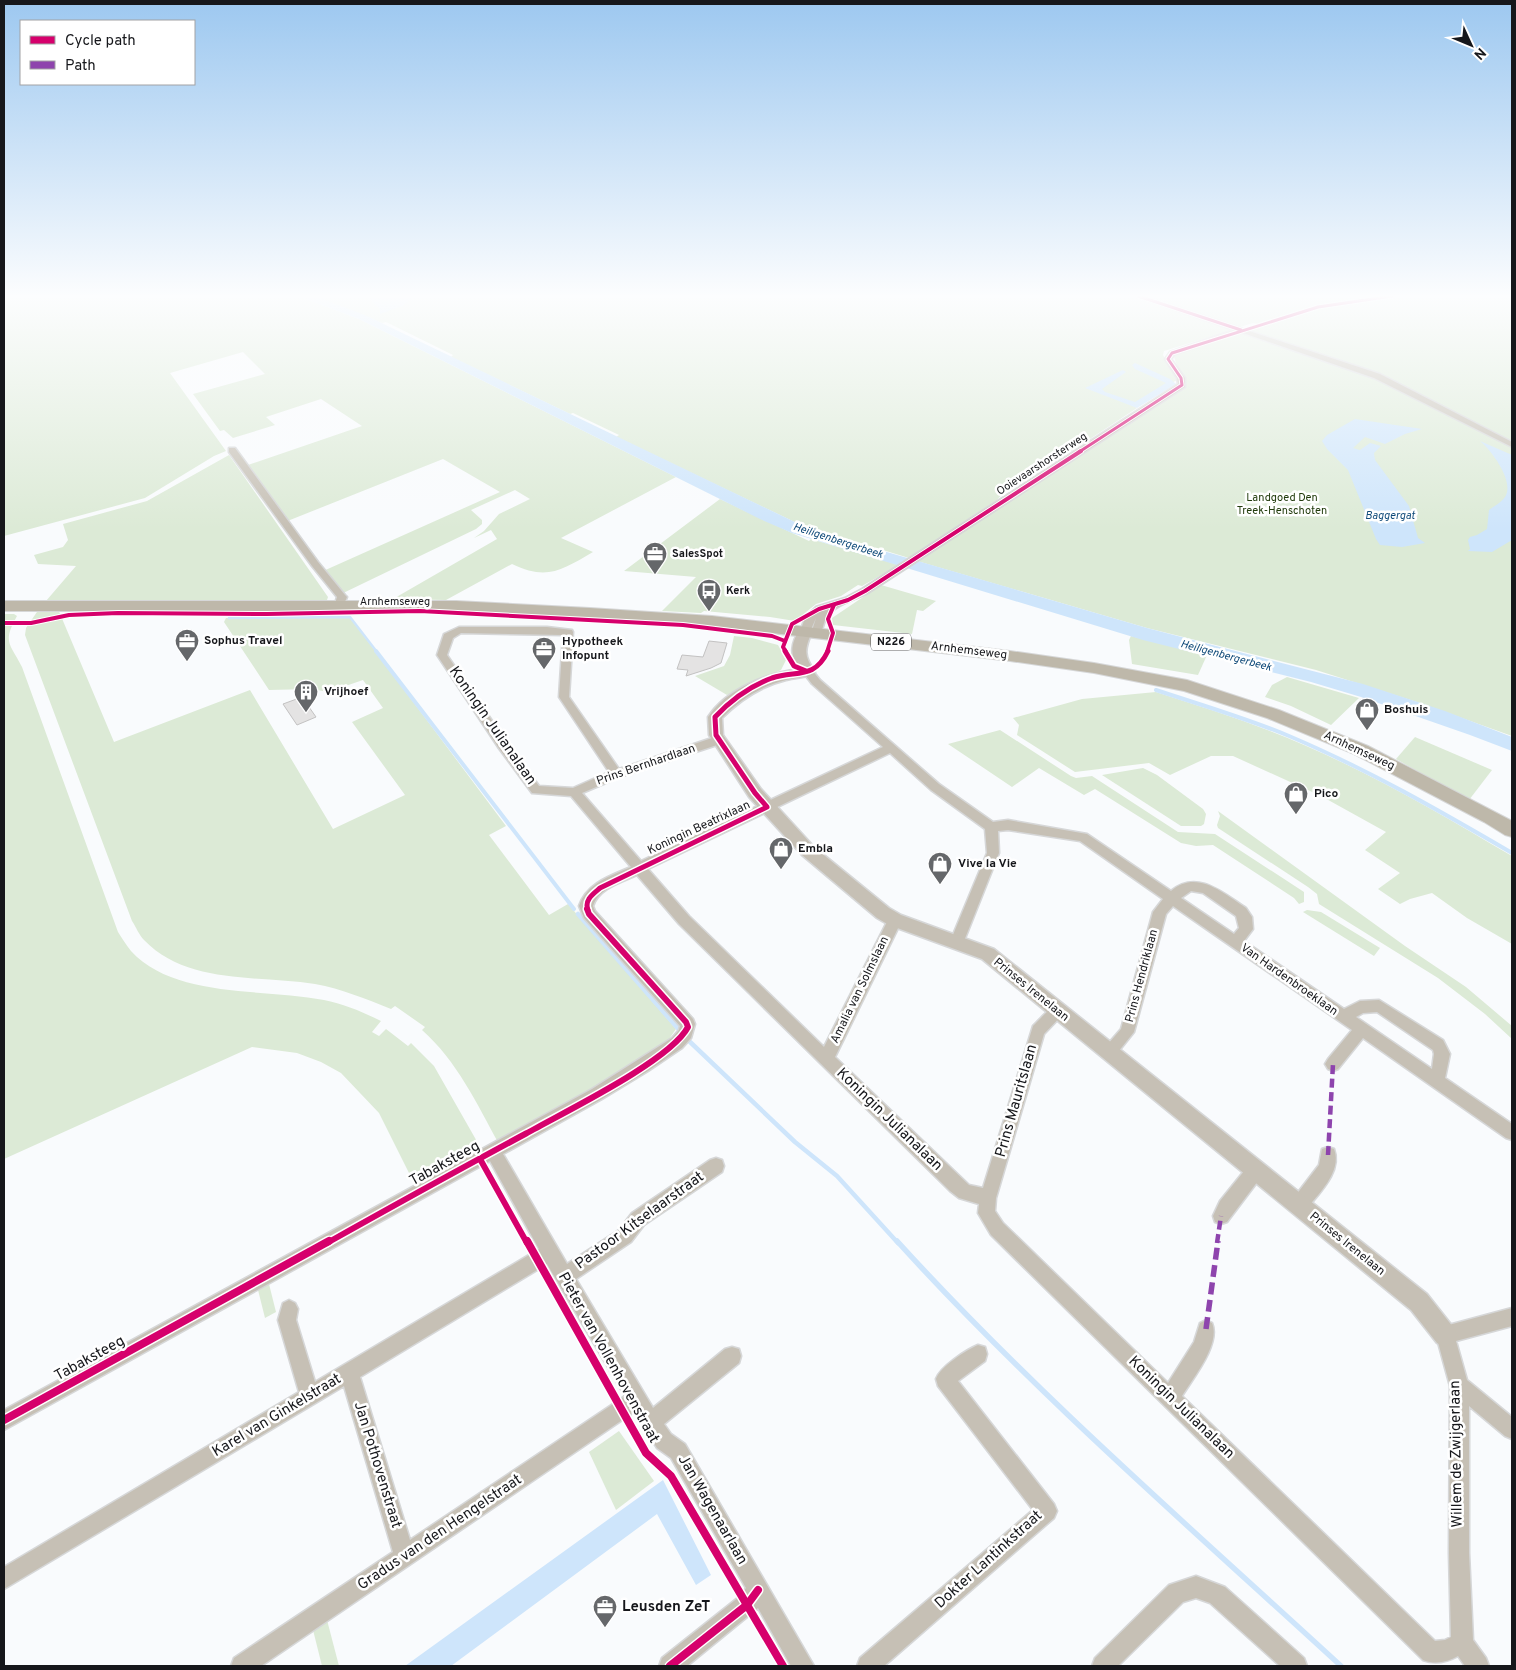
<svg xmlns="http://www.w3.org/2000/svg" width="1516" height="1670" font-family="Overpass,sans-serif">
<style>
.green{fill:#dcead6}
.water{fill:#cee5fb}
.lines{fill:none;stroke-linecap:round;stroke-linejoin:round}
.stream-far3{stroke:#cee5fb;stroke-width:2.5}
.stream-far2{stroke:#cee5fb;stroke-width:4}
.stream-far1{stroke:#cee5fb;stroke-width:4.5}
.stream{stroke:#cee5fb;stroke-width:5.5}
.building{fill:#e4e3e3;stroke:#c3c2c2}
.minor-casing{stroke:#d6d7d8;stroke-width:3}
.tertiary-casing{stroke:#d6d7d8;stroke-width:3}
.primary-casing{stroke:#d6d7d8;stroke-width:2}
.minor{fill:#c6c0b5;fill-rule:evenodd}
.tertiary{fill:#c6c0b5;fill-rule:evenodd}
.primary{fill:#beb8aa;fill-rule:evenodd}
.quiet-far1{stroke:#8e44ad;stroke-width:4.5;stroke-dasharray:9 4.5;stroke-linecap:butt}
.quiet{stroke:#8e44ad;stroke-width:5.5;stroke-dasharray:12 5.5;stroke-linecap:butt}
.cycleway-far4-casing{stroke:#fff;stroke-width:5}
.cycleway-far3-casing{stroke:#fff;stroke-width:6}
.cycleway-far2-casing{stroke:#fff;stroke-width:8}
.cycleway-far1-casing{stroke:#fff;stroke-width:9}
.cycleway-casing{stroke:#fff;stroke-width:11}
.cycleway-far4{stroke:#d6006c;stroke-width:3}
.cycleway-far3{stroke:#d6006c;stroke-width:4}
.cycleway-far2{stroke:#d6006c;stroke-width:5}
.cycleway-far1{stroke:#d6006c;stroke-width:6}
.cycleway{stroke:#d6006c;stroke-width:8}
.labels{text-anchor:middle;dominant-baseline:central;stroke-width:5;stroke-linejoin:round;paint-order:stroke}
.far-street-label{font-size:11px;fill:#16171b;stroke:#fff}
.far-park-label{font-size:11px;fill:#223c0d;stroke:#fff}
.far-water-label{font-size:11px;font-style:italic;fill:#0f4a79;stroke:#fff}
.far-poi-label{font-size:11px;font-weight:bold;fill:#16171b;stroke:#fff;text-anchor:start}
.shield{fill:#fff;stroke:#5c5d5f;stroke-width:1}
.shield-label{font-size:11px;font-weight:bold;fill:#16171b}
.poi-label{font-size:12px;font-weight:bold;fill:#16171b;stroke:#fff;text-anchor:start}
.street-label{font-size:12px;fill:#16171b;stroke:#fff}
.near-street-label{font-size:15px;fill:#16171b;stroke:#fff}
.near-poi-label{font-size:15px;font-weight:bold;fill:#16171b;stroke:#fff;text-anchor:start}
</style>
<rect width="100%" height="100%" fill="#f9fbfd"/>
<g class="green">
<path d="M4,296H298L359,319L676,477L561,538L593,552C562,570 547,581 512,564L446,600L393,599L497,539L491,530L474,538L484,531L499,514L530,499L515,490L471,510L482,520V524L476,529L337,596L321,572L500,492L443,459L285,522L245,466L362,426L321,399L266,417L275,425L233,438L224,430L220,431L193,394L265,374L243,352L170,373L226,451L214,456L145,498L4,536Z"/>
<polygon points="315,296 1136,296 1236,329 1164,351 1163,355 1177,380 1132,405 1137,408 1032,477 1002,494 997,500 909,558 801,525 616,437 619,435 573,413 570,414 451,357 453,355 386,322 382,323"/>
<polygon points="1144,296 1512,296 1512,441 1381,374 1245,329 1257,324 1253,323 1240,327"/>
<path d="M1245,332L1374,375L1512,445V736L1420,703L1316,670L1147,628L917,561L1184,386C1185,375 1174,365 1174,354Z"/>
<polygon points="229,455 328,597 327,600 206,600 187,602 46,601 76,566 38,564 34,555 63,547 68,540 63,524 147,501"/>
<polygon points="720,499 809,541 811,539 899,565 862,586 858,585 841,596 816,604 795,621 770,617 704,611 701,613 662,611 696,577 624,571"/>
<polygon points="881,585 936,601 923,611 917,610 912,634 833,625 832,618"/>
<path d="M39,609H58L114,742L250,690L333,829L405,795L352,722L383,708L363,680L328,692L312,689L269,690L224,622L226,618H343L349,616L506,826L489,835L549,915L568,904L676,1029L667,1042L651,1057L499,1144C477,1104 457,1061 422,1030L425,1027L395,1006L391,1009C366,999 342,989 315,984C259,975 187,985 144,940C139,935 136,927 132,921L25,635L26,628Z"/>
<path d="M4,614H14L17,616C2,643 10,643 22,667L118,932C122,938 126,945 131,951C175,999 264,988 324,1000C344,1004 363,1012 381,1021L372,1032L379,1036L386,1029L408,1046L411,1043L434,1066L483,1152L417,1189L379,1113L341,1073L321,1062L297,1053L252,1047L4,1159Z"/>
<polygon points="734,636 752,638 778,645 786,660 781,670 727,695 695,676 724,666 730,655"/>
<polygon points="1131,636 1207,655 1198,675 1132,664 1129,640"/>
<polygon points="1287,677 1359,698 1331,725 1291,706 1265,697 1272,685"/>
<path d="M1156,692C1206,708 1256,724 1304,745C1376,776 1444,816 1512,856V944L1467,918L1432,893L1410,899L1400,904L1378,889L1400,873L1365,850L1386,832L1321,796L1233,756H1211L1170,775L1149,763L1075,772L1017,735L1019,725L1013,718L1082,699Z"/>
<polygon points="1000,730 1071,776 1076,778 1092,776 1178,832 1215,834 1304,892 1304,902 1299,904 1294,898 1213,845 1196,846 1181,843 1095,789 1084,795 1039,768 1012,787 948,744"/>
<polygon points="1415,737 1492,770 1469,800 1396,759"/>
<polygon points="1143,768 1157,775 1203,809 1206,814 1204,824 1201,826 1181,826 1102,775"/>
<polygon points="1218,811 1405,946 1466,987 1512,1026 1512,1039 1485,1014 1438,978 1319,904 1317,894 1308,887 1218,828 1217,825 1220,816"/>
<polygon points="1307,910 1321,912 1380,948 1374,956 1303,912"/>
<polygon points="269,1284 276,1312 265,1318 258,1290"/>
<polygon points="619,1431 654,1481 616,1510 589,1452"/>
<polygon points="327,1620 339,1666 322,1666 313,1630"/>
</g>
<g class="water">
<polygon points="298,296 315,296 367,316 801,525 832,536 1147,628 1363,684 1445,711 1512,737 1512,751 1470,735 1361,697 1311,682 1143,640 792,533 760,519 359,319"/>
<polygon points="370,296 415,296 402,306 380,314 380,309 371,301"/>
<polygon points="1135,363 1170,379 1176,384 1137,408 1085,388 1123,370 1126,372 1102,389 1105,392 1135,402 1166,383 1135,369 1132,365"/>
<polygon points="1355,419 1422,429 1405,434 1385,444 1365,437 1353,448 1360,450 1370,443 1381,446 1374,453 1375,460 1409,506 1418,538 1425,543 1402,547 1380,545 1376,539 1348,470 1327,449 1322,441 1327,435"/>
<path d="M1480,441L1512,455V540L1492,552L1468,551L1470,549L1468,540L1470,537L1477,535L1487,529L1489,510C1494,506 1502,502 1505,497C1515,482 1492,451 1480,441Z"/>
<polygon points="663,1480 711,1575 696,1585 657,1514 451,1666 405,1666"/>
</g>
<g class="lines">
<polyline class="stream-far3" points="229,618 350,617 377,652"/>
<g class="stream-far2">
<polyline points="376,651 574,909"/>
<path d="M1156,690C1201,705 1246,718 1289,736C1367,769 1440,811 1512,853"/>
</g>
<g class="stream-far1">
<polyline points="578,914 682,1033"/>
<polyline points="688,1040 795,1142 837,1176 898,1243"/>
</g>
<path class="stream" d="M897,1241C1034,1392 1191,1528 1341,1666"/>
</g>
<g class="building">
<polygon points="709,641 727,643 721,663 711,668 686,676 688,670 677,669 682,655 703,657"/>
<polygon points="302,697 316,717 297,725 283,704"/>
</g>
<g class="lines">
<defs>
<g id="minor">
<path d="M1135,296H1143L1380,374L1512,442V447L1374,378L1240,332L1175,354L1171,359L1185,378V387L868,593C855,600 836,604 827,617C823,622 823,630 820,636H812L811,634L816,618L809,634H801L800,632L805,618L816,607L845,598L862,589L1178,384L1177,378L1165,359L1170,352L1234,330Z"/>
<polygon points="229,448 235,448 318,562 345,595 347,597 342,609 336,609 334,607 337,597 312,566 229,452"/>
<path d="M459,627H547L572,630L573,632L569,697L619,769L715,737H723L725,740L723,743L620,777L582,793L641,861L883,747L812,684L803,672L808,669L812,670L820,680L939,784L993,822L1008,820L1087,834L1171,891C1197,869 1223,893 1246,908L1252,917L1253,929L1244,941L1344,1009L1360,1001L1379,1000L1443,1040L1450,1054L1445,1078L1512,1124V1140L1506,1138L1363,1038L1338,1069L1333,1071L1328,1069L1325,1064L1328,1059L1352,1030L1173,906L1166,914L1134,1032L1114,1057L1109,1059L1104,1057L1101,1052L1121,1029L1153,912L1163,899L1080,841L1008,830L998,831L999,853L962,946L957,948L952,946L950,942L987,853L985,829L931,790L890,753L648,869L689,916L824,1047L890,916L895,915L900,916L902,920L835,1057L969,1185L983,1188L1033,1026C1041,1019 1051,1003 1063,1008L1065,1012L1044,1034L996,1198L995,1211L1003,1223L1168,1383L1194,1342L1200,1323L1206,1320L1212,1323C1221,1344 1193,1378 1182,1396L1435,1641L1445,1640L1451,1637L1449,1553L1450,1386L1436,1335L1439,1329L1445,1326L1512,1308V1326L1456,1341L1467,1380L1512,1417V1439L1505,1436L1469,1406V1553L1473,1640L1486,1658L1489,1666H1465L1458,1656C1447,1662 1436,1665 1423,1660L991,1235L978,1213L979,1204L959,1198L950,1191L679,924L637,875C622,882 599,888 593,906L595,911L693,1019L695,1024L691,1038L682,1048L648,1071L602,1099L503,1154L567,1264L619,1230L632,1213L710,1160L716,1158L722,1160L724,1166L722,1172L644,1225L631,1242L576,1279L653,1408L725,1349L732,1347L739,1349L741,1356L739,1363L664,1424L671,1434L685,1444L814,1666H791L758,1608L687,1666H659L662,1658L739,1597L746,1588L671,1458L657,1448L634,1412L261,1666H231L234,1658L393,1552L344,1386L4,1589V1567L299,1392L278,1320L283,1303L289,1300L295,1303L298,1309L296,1320L315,1382L539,1249L490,1161L4,1430V1410L592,1089L672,1038L679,1030L680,1026L584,918L579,906C587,883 610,876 631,867L571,796L532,793L498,747L437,655L444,634ZM461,633L563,635L559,697L609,772L573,788L539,786L506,741L447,655L453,638ZM1191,891L1203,893L1236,916L1239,928L1234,934L1181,898ZM1377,1012L1433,1050L1434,1054L1432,1069L1356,1017L1363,1013ZM547,1264L625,1396L410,1540L360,1377Z"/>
<path d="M1328,1147L1334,1149C1343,1172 1317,1195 1305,1211L1299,1213L1293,1211L1291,1205L1293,1199L1319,1165L1322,1149Z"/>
<polygon points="1255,1163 1261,1165 1263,1171 1261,1177 1227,1222 1221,1224 1215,1222 1213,1216 1220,1201 1249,1165"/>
<path d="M978,1345L985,1347L987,1354L985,1361L958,1381L1054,1504L1057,1511L1054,1518L884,1666H857L860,1658L1033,1510L938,1386L936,1379C940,1367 966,1350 978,1345Z"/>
<polygon points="1196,1576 1225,1587 1304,1658 1307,1666 1280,1666 1210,1603 1196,1598 1183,1602 1118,1666 1092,1666 1095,1658 1169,1585"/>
</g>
<path id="tertiary" d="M805,628L812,632C804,650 804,656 815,672L813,675C804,677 795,678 786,680C761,686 740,700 722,718L723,735L761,789L814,847L889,908L901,915L994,949L1427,1294L1453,1327L1457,1335L1453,1343L1445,1347L1437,1343L1411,1310L982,959L889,925L877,918L802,855L749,797L709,735L708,717C726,689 767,673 799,669C789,655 791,643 800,629Z"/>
<polygon id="primary" points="4,601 456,601 590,608 712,616 1010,651 1094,663 1187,680 1279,710 1368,746 1512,821 1512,837 1505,835 1484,822 1354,754 1267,718 1184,691 1094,673 1010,661 712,626 590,618 456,611 4,611"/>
</defs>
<use href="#minor" class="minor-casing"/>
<use href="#tertiary" class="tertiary-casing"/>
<use href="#primary" class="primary-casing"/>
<use href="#minor" class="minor"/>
<use href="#tertiary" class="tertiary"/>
<use href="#primary" class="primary"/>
<g class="quiet-far1">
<polyline points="1328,1155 1333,1064"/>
<polyline points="1217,1243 1221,1216"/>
</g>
<polyline class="quiet" points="1206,1329 1218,1241"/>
<defs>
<g id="cycleway-far4">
<polyline points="1138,296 1241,330"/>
<polyline points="1079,452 1182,385 1181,378 1168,359 1172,353 1318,307 1392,296"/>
</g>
<g id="cycleway-far3">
<polyline points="4,623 31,623 69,615 118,613 267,614 420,611 683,625 772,636 785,641"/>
<polyline points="786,652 783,647 792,624 819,609 848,600 865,591 1081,451"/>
<polyline points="827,652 833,633 828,619 834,605"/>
</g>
<g id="cycleway-far2">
<polyline points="785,651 794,666 806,671"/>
<path d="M588,910C584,900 593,894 600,888L767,807L755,793L716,735L715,717C731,700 750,686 772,678C797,670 814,680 828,651"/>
</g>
<g id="cycleway-far1">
<polyline points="480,1159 527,1243"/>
<path d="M327,1243C393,1206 460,1169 527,1133C564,1112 670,1061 688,1027L686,1022L589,914L587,909"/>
</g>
<g id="cycleway">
<polyline points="527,1241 646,1453 671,1476 783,1666"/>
<polyline points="4,1420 329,1241"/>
<polyline points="670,1666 747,1605 758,1590"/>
</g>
</defs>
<use href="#cycleway-far4" class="cycleway-far4-casing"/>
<use href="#cycleway-far3" class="cycleway-far3-casing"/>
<use href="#cycleway-far2" class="cycleway-far2-casing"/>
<use href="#cycleway-far1" class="cycleway-far1-casing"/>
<use href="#cycleway" class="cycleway-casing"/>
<use href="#cycleway-far4" class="cycleway-far4"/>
<use href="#cycleway-far3" class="cycleway-far3"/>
<use href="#cycleway-far2" class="cycleway-far2"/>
<use href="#cycleway-far1" class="cycleway-far1"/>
<use href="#cycleway" class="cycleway"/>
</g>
<linearGradient id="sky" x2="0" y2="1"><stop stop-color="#9dc8f0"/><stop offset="0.56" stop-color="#fcfdfe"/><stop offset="1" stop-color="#fcfdfe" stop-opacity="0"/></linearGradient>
<rect width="1516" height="529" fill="url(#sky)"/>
<defs>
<symbol id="office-pin" viewBox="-11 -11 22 30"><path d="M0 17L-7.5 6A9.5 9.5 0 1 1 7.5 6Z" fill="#65676a" stroke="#fff"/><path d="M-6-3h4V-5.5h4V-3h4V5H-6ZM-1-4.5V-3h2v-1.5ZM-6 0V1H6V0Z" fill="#fff"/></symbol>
<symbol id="bus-pin" viewBox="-11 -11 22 30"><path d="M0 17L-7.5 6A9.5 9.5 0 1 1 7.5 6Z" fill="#65676a" stroke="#fff"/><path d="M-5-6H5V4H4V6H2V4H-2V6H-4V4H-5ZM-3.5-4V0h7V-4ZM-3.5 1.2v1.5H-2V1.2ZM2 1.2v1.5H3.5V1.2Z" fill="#fff"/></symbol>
<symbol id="building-pin" viewBox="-11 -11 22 30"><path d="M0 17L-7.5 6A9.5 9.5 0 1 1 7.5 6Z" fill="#65676a" stroke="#fff"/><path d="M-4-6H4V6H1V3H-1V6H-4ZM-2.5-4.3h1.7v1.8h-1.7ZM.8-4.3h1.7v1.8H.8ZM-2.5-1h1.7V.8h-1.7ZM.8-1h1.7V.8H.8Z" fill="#fff"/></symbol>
<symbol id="shop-pin" viewBox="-11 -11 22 30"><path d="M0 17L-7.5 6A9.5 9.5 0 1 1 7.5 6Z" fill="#65676a" stroke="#fff"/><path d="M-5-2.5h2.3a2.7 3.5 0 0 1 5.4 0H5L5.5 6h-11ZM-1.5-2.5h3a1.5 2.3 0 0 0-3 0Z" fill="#fff"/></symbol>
</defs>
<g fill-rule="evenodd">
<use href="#office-pin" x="641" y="540" width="28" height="38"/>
<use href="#bus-pin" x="695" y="577" width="28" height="38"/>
<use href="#office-pin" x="173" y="627" width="28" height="38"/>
<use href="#office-pin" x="530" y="635" width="28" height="38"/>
<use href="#building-pin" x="292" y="678" width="28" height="38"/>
<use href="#shop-pin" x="1353" y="696" width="28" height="38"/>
<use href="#shop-pin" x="1282" y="780" width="28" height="38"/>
<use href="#shop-pin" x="767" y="835" width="28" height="38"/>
<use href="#shop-pin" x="926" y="850" width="28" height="38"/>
<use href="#office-pin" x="591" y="1593" width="28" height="38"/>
</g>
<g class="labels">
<g class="far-street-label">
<text transform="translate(1042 464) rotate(-33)">Ooievaarshorsterweg</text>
<text x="395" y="602">Arnhemseweg</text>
</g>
<g class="far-park-label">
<text x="1282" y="498">Landgoed Den<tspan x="1282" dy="13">Treek-Henschoten</tspan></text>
</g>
<g class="far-water-label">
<text x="1390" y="516">Baggergat</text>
<text transform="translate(838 541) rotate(18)">Heiligenbergerbeek</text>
<text transform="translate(1226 656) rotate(15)">Heiligenbergerbeek</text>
</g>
<g class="far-poi-label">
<text x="672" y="554">SalesSpot</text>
<text x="726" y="591">Kerk</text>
</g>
<rect class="shield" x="871" y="633.5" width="40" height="17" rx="4"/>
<g class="shield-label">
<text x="891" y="642">N226</text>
</g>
<g class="poi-label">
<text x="204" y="641">Sophus Travel</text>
<text x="562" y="642">Hypotheek<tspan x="562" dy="14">Infopunt</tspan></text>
<text x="324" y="692">Vrijhoef</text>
<text x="1384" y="710">Boshuis</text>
<text x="1314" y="794">Pico</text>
<text x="798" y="849">Embla</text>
<text x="958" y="864">Vive la Vie</text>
</g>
<g class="street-label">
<text transform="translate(969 651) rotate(7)">Arnhemseweg</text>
<text transform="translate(1359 751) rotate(25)">Arnhemseweg</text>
<text transform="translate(646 765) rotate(-19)">Prins Bernhardlaan</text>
<text transform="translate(699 828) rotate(-25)">Koningin Beatrixlaan</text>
<text transform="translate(1142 976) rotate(-75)">Prins Hendriklaan</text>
<text transform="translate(1289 980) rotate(35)">Van Hardenbroeklaan</text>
<text transform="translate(860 990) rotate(-64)">Amalia van Solmslaan</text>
<text transform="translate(1031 990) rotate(39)">Prinses Irenelaan</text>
<text transform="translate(1347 1244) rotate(39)">Prinses Irenelaan</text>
</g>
<g class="near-street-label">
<text transform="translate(492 726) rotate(55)">Koningin Julianalaan</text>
<text transform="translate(1017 1101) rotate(-74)">Prins Mauritslaan</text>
<text transform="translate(889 1120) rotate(44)">Koningin Julianalaan</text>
<text transform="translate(445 1164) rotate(-29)">Tabaksteeg</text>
<text transform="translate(640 1221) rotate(-36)">Pastoor Kitselaarstraat</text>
<text transform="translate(608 1358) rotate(61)">Pieter van Vollenhovenstraat</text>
<text transform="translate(90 1359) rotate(-29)">Tabaksteeg</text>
<text transform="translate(1181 1408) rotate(44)">Koningin Julianalaan</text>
<text transform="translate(277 1416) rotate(-31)">Karel van Ginkelstraat</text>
<text transform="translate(1457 1454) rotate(-91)">Willem de Zwijgerlaan</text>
<text transform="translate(377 1465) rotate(73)">Jan Pothovenstraat</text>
<text transform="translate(712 1510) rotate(60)">Jan Wagenaarlaan</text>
<text transform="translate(440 1533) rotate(-34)">Gradus van den Hengelstraat</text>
<text transform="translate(989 1560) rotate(-42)">Dokter Lantinkstraat</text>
</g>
<g class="near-poi-label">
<text x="622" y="1607">Leusden ZeT</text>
</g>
</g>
<rect width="1516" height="1670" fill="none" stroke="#16171b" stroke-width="10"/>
<rect x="20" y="20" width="175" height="65" fill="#ffffff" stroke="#a2a2a4"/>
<rect x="30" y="36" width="25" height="8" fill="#d6006c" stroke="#a2a2a4"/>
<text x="65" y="45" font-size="15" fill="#16171b">Cycle path</text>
<rect x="30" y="61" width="25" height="8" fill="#8e44ad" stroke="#a2a2a4"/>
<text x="65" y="70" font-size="15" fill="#16171b">Path</text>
<g transform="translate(1471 45) rotate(134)" stroke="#ffffff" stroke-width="4" paint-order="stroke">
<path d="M0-4L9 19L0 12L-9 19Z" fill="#16171b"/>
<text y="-8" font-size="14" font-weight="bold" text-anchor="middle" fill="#16171b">N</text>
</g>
</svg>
